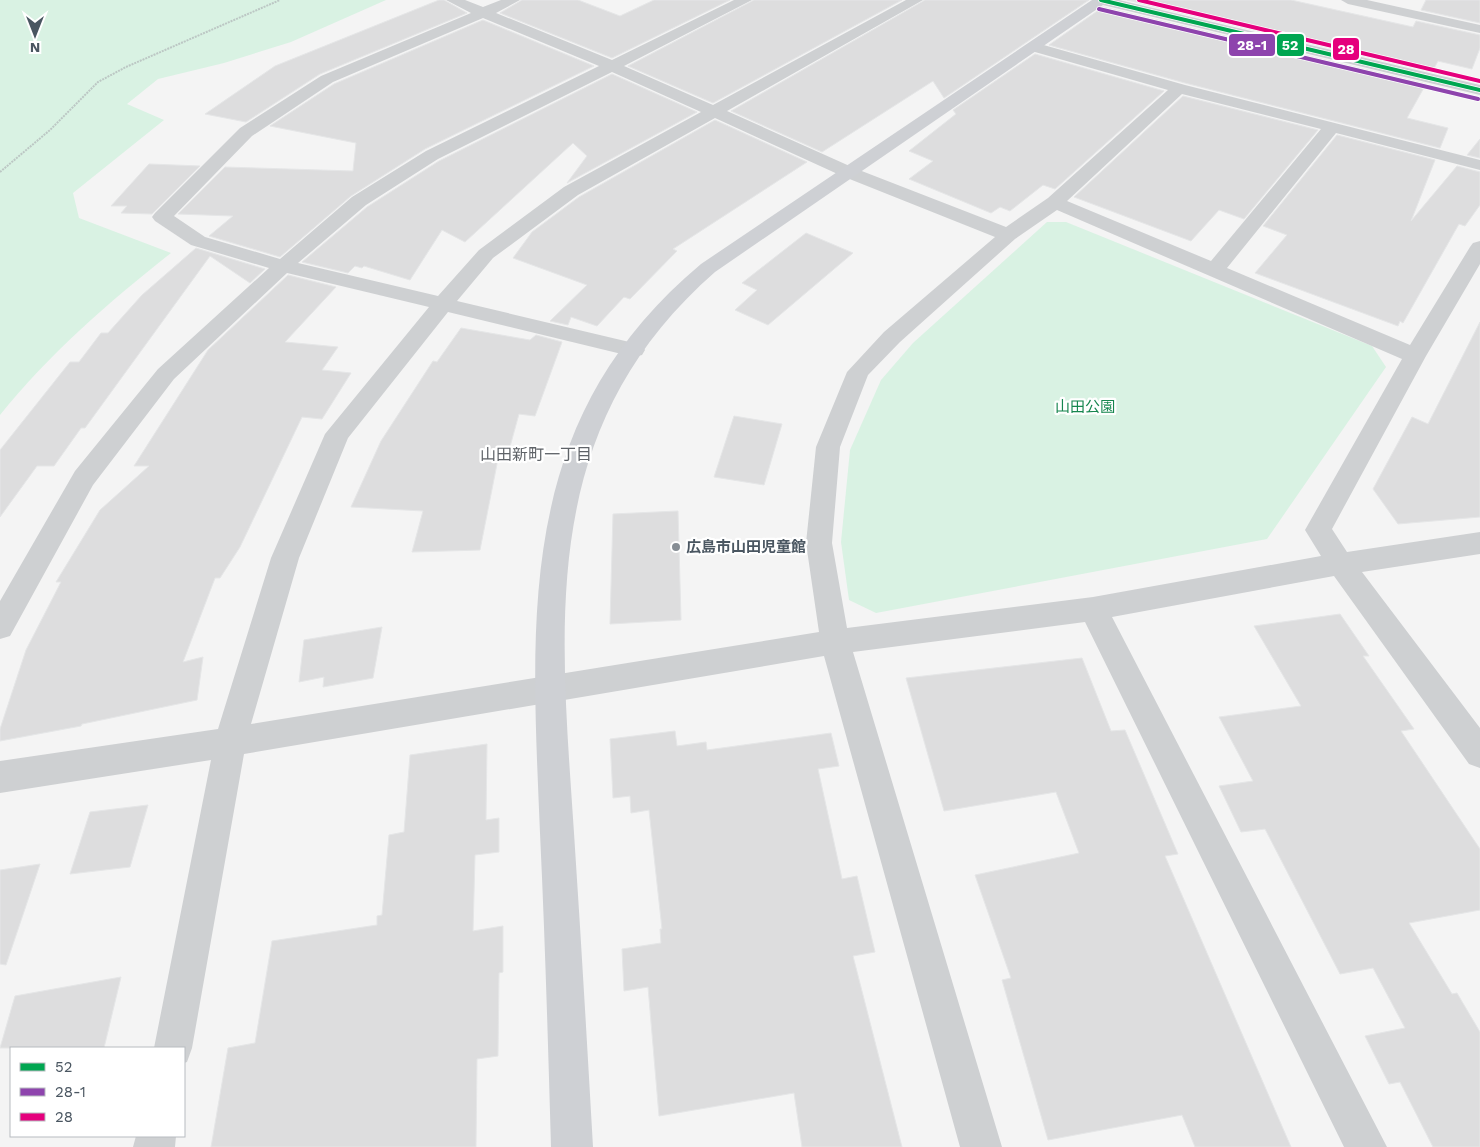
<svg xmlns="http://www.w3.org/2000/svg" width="1480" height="1147" font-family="'Work Sans','Noto Sans JP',sans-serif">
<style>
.green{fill:#d9f2e3}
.building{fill:#ddddde;stroke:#e5e6e7}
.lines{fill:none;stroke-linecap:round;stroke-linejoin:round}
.path{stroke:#bcc7c4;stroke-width:2;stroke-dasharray:2 1;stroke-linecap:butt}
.street{fill:#ced0d2;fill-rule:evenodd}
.secondary{fill:#ced0d4;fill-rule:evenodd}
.bus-1-casing{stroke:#fff;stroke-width:5.5}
.bus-2-casing{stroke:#fff;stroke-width:5.5}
.bus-3-casing{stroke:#fff;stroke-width:5.5}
.bus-1{stroke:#00a651;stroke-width:4}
.bus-2{stroke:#8e44ad;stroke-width:4}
.bus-3{stroke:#e5007d;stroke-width:4}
.poi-dot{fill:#868d94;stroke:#fff;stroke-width:2}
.labels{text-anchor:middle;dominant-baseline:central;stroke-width:4.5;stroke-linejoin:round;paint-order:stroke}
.park-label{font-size:15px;fill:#17864f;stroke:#fff}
.poi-label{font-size:15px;font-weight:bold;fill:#4a5661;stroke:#fff;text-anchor:start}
.neighbourhood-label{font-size:16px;fill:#5f6368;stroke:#fff}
.line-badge{stroke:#fff;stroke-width:2}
.badge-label{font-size:14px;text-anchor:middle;font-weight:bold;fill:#fff}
</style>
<rect width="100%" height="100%" fill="#f4f4f4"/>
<g class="green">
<path d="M0,0H386L291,42L224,63L158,79L127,104L164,120L73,193L79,218L171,253C110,301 49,354 0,415Z"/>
<polygon points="1047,222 1066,222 1372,346 1386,367 1267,539 876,613 849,600 841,542 850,450 881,380 913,343"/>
</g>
<g class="building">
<polygon points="439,0 444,0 467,13 320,74 246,122 205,114 275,66"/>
<polygon points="522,0 578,0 620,16 654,0 730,0 612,58 500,13"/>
<polygon points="754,0 902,0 713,103 628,66"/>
<polygon points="925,0 1089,0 944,98 933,81 822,152 731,111"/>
<polygon points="1127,0 1291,0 1413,27 1416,21 1480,35 1480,48 1472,69 1438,61 1432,72"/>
<polygon points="1426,0 1480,0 1480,23 1421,10"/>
<polygon points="1103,7 1426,84 1407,118 1448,128 1440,148 1185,83 1049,45"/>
<polygon points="483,20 594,66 425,149 351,196 280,257 209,236 233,216 178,214 225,167 353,171 356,143 270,126 334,84"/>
<polygon points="1035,54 1164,91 1055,189 1043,185 1010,211 1000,207 991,213 909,179 933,161 909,151 956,114 953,110"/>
<polygon points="612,74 697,112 567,183 587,156 573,143 465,242 442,230 410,280 364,266 362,268 355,266 348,273 302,262 367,207 439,161"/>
<polygon points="1183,96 1318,130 1244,219 1219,210 1191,241 1074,197"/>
<polygon points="715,120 807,162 673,249 677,251 630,299 624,297 597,326 571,317 568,325 550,321 587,285 513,258 532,232 579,197"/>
<polygon points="1337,135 1435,160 1411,221 1457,166 1480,172 1480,205 1465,226 1459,224 1403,323 1400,321 1398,326 1255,273 1287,235 1263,226"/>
<polygon points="1480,139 1480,158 1467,155"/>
<polygon points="149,164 200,166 152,214 121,213 127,206 111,206"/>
<polygon points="806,233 853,253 768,325 735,310 757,290 742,283"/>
<polygon points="196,248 265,269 250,283 210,256 85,428 81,428 54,466 37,466 0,517 0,450 70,362 79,362 101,333 108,333 142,295"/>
<polygon points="288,275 336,287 285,342 338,347 322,370 351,373 322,419 302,417 240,547 220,578 215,578 183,662 203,657 197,700 82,724 81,726 0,741 0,729 26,650 61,582 56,582 100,510 149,466 134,466 208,350"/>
<polygon points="1480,322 1480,517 1398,524 1373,489 1412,417 1428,424"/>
<polygon points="461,328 530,340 536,335 562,342 535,416 519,414 508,454 499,454 480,550 412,552 423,511 351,507 381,441 433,361 437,362"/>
<polygon points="734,416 782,424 764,485 714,477"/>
<polygon points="678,511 681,620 610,624 613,514"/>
<polygon points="1340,614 1369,656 1363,656 1414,729 1401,731 1480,849 1480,910 1409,923 1452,994 1457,993 1480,1032 1480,1147 1433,1147 1400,1082 1389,1084 1365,1036 1405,1028 1373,968 1340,974 1265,829 1241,832 1219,786 1253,781 1219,717 1301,706 1254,626"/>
<polygon points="382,627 373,678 323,687 324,677 299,682 304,640"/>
<polygon points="1082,658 1111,731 1125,730 1178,854 1165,856 1291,1147 1195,1147 1182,1115 1048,1140 1002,980 1011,978 975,875 1079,853 1056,792 944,811 906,678"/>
<polygon points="675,731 677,746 706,742 707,750 831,733 839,766 818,769 842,879 857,876 875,952 853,956 902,1147 802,1147 794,1093 659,1116 648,987 624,991 622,949 661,943 660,929 662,929 649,810 631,813 630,796 613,798 610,739"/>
<polygon points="487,744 486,820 499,818 499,852 475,855 473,931 503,926 503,972 499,973 498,1056 477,1059 476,1147 211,1147 228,1048 255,1043 272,941 377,925 377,916 382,915 389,835 404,832 410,755"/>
<polygon points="148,805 130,867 70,874 90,812"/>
<polygon points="40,864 6,965 0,964 0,870"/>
<polygon points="121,977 104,1048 0,1048 15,996"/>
</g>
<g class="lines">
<polyline class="path" points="0,172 50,130 98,82 126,67 280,0"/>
<g class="street">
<path d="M446,0H465L483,7L501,0H520L496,13L612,60L734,0H752L624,66L713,105L906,0H923L727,111L854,168L1006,227L1048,198L1168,90L1028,50L1025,47L1028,44L1033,42L1185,85L1480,160V170L1336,133L1227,268L1410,345L1470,247L1473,243L1480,241V264L1426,356L1332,529L1347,552L1480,532V554L1362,572L1480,728V768L1469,764L1334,576L1112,617L1387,1147H1344L1085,622L853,652L1002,1147H960L824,656L244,754L192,1048L187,1062L184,1063V1048H154L211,760L0,793V761L218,729L271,558L325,434L429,307L287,273L174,379L93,485L10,636L0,639V601L75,471L158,369L269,268L191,245L155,221L152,217L155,213L240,128L321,76L471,13ZM483,18L599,66L426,151L352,197L280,259L205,237L174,216L252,136L333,82ZM612,72L701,112L564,187L479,250L438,296L298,263L366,205L438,159ZM1182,94L1321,129L1211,261L1067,201ZM715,118L842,176L995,237L884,332L847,372L816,447L806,543L819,632L251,724L299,558L348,438L448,312L634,357L642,355L645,350L642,345L457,301L493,258L578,195ZM1057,210L1402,359L1305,530L1321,556L1093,597L847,628L832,543L840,447L868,375L900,342L1015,239Z"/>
<polygon points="1341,0 1367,0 1480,25 1480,33 1348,4"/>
<polygon points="136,1136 176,1136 175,1147 133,1147"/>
</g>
<path class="secondary" d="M1092,0H1119L1480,85V95L1103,5L715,272C537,428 560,621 574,833C581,938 587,1042 593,1147H551C548,1042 545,938 540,833C531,614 515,420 701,264Z"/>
<defs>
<polyline id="bus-1" points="1101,0 1480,90"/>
<polyline id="bus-2" points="1099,9 1478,99"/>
<polyline id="bus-3" points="1139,0 1480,81"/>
</defs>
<use href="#bus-1" class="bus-1-casing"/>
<use href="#bus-2" class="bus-2-casing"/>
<use href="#bus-3" class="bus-3-casing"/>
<use href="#bus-1" class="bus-1"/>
<use href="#bus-2" class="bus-2"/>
<use href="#bus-3" class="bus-3"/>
</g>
<circle class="poi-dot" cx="676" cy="547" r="5"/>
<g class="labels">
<g class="park-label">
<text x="1085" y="407">山田公園</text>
</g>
<g class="poi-label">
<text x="686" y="547">広島市山田児童館</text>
</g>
<g class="neighbourhood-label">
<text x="536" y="454">山田新町一丁目</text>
</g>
</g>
<g class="line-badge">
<rect x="1276" y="33" width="29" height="24" rx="5" fill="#00a651"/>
<rect x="1228" y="33" width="48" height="24" rx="5" fill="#8e44ad"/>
<rect x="1332" y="37" width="28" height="24" rx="5" fill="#e5007d"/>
</g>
<g class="badge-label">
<text x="1290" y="50">52</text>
<text x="1252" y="50">28-1</text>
<text x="1346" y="54">28</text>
</g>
<rect x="10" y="1047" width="175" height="90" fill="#ffffff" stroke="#b7bbc0"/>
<rect x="20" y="1063" width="25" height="8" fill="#00a651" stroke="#b7bbc0"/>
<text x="55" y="1072" font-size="15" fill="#4a5661">52</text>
<rect x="20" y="1088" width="25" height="8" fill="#8e44ad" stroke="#b7bbc0"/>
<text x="55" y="1097" font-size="15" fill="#4a5661">28-1</text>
<rect x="20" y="1113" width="25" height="8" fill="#e5007d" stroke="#b7bbc0"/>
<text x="55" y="1122" font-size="15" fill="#4a5661">28</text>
<g transform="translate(35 35) rotate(180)" stroke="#ffffff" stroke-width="4" paint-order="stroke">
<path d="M0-4L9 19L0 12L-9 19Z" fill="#4a5661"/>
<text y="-8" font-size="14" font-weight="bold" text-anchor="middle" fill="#4a5661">N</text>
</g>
</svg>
